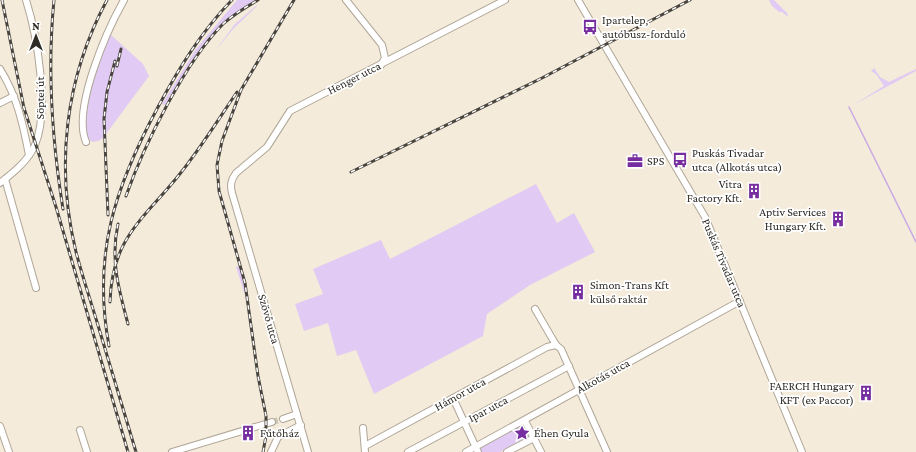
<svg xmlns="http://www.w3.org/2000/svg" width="916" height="452" font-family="'Crimson Pro',serif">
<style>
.green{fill:#e1caf3}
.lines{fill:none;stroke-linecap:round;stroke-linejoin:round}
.stream{stroke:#c9a8e3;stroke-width:1.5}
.minor-tunnel{stroke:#cdc5b7;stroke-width:6;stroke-dasharray:6 3;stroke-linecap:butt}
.minor-casing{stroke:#afa697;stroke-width:8}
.minor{stroke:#fff;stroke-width:6}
.rail-casing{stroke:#49453e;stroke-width:3}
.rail{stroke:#fff;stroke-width:1.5;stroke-dasharray:4.5;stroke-linecap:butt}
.labels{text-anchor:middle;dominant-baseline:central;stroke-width:3.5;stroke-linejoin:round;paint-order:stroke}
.poi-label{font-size:12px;fill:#2f2c26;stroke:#fff;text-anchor:start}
.street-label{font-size:12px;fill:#2f2c26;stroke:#fff}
</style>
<rect width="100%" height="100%" fill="#f5ebdb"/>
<g class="green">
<path d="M237,0H255C209,26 191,61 165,105L162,104L196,49Z"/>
<polygon points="769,0 774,0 787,13 788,17 782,12 779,12 772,6"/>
<polygon points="257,5 257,6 234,28 215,51 235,24"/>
<path d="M111,35L143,64L149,76L103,138C65,165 100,41 111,35Z"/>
<polygon points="874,68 880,77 889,82 916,69 916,71 851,106 884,86 876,74 871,71"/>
<polygon points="536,184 557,223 574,213 595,252 530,285 487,314 483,336 374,394 356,350 337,356 328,323 304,331 295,304 323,294 313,269 381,240 390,259"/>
<polygon points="240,266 246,295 245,295 236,267"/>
<polygon points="523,424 530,436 500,452 471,452"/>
</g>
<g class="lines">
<polyline class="stream" points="849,107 916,242"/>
<polyline class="minor-tunnel" points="272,422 283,419"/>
<defs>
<g id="minor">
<polyline points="346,0 382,45 385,58 381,65"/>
<polyline points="578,0 705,217 802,452"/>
<path d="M0,69C17,96 23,124 29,155"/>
<polyline points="0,103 14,96"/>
<path d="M86,142C72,109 107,30 124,0"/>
<polyline points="5,179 36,288"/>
<path d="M0,183C14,172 28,161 35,145C50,110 37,35 26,0"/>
<polyline points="535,309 556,345 561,349 607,452"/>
<polyline points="453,398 478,452"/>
<polyline points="283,419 297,414"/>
<polyline points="525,421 541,452"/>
<polyline points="0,426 9,452"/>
<polyline points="363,428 365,452"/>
<polyline points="80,430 87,452"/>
<polyline points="365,446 547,347 556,345"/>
<polyline points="172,452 272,422"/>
<polyline points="271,452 278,437 301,425"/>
<path d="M308,452L232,193C230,185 231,180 236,173L267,147L290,111L505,0"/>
<polyline points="408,452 569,366"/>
<polyline points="466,452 740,301"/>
<polyline points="507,452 534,438"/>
</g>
</defs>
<use href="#minor" class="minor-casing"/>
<use href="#minor" class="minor"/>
<defs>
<g id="rail">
<polyline points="2,0 24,108 56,207 128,452"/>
<path d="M54,0C47,70 52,140 63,209"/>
<path d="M107,0C65,78 55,166 76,252C82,275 90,299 97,322C110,365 123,409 136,452"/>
<polyline points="117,66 121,49"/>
<polyline points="351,172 542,78 690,0"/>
<path d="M126,196C144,145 185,62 223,24C234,14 246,7 258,0"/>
<polyline points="108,215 104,119 107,92 115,61"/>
<path d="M118,224C110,260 119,290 128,324"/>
<path d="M110,302C112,238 142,221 179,175C200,149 218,120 237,92"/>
<path d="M109,346C92,254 115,187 158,107C179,68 201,32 232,0"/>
<polyline points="263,452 266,436 266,416 258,376 245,283 219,191 217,165 222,141 241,90 294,0"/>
</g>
</defs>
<use href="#rail" class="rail-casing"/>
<use href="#rail" class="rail"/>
</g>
<defs>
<symbol id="bus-bare" viewBox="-9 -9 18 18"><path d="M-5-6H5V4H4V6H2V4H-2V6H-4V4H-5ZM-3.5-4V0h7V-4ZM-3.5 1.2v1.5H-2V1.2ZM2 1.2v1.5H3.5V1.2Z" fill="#762da0" stroke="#fff" stroke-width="2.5" paint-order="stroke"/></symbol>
<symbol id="office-bare" viewBox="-9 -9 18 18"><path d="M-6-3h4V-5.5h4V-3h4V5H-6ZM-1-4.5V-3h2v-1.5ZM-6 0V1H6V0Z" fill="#762da0" stroke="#fff" stroke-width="2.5" paint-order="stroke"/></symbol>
<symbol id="building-bare" viewBox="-9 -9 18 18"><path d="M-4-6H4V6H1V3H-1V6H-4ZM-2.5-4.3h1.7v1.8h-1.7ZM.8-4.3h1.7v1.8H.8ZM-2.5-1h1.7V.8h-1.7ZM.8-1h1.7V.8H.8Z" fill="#762da0" stroke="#fff" stroke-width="2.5" paint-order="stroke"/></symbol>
<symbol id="sight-bare" viewBox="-9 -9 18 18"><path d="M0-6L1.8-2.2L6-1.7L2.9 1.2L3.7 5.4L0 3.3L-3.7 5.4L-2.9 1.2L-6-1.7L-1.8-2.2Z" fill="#762da0" stroke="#fff" stroke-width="2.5" paint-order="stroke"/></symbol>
</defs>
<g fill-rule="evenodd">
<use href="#bus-bare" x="579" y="16" width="22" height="22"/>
<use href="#bus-bare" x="669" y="149" width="22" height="22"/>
<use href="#office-bare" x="624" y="150" width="22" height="22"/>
<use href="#building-bare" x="743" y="180" width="22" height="22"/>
<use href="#building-bare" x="827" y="208" width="22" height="22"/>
<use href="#building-bare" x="567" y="281" width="22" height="22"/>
<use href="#building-bare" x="855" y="382" width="22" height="22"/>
<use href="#building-bare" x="237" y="422" width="22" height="22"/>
<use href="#sight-bare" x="511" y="422" width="22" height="22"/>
</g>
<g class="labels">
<g class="poi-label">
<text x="602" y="20">Ipartelep,<tspan x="602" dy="14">autóbusz-forduló</tspan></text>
<text x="692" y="153">Puskás Tivadar<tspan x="692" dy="14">utca (Alkotás utca)</tspan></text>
<text x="647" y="161">SPS</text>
<text x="742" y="184" text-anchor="end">Vitra<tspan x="742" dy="14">Factory Kft.</tspan></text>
<text x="826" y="212" text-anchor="end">Aptiv Services<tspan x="826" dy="14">Hungary Kft.</tspan></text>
<text x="590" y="285">Simon-Trans Kft<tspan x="590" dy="14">külső raktár</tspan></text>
<text x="854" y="386" text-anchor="end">FAERCH Hungary<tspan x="854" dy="14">KFT (ex Paccor)</tspan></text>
<text x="260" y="433">Fűtőház</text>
<text x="534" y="433">Éhen Gyula</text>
</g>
<g class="street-label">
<text transform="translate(354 78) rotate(-27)">Henger utca</text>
<text transform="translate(40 98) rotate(-90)">Söptei út</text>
<text transform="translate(724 263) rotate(67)">Puskás Tivadar utca</text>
<text transform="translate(269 319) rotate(74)">Szövő utca</text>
<text transform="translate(603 376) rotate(-29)">Alkotás utca</text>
<text transform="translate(460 394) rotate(-29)">Hámor utca</text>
<text transform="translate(488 409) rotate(-28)">Ipar utca</text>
</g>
</g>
<g transform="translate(36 36)" stroke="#ffffff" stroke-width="3" paint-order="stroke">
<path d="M0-3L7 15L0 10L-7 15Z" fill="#2f2c26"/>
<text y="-6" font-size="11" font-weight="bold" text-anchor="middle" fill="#2f2c26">N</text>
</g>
</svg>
